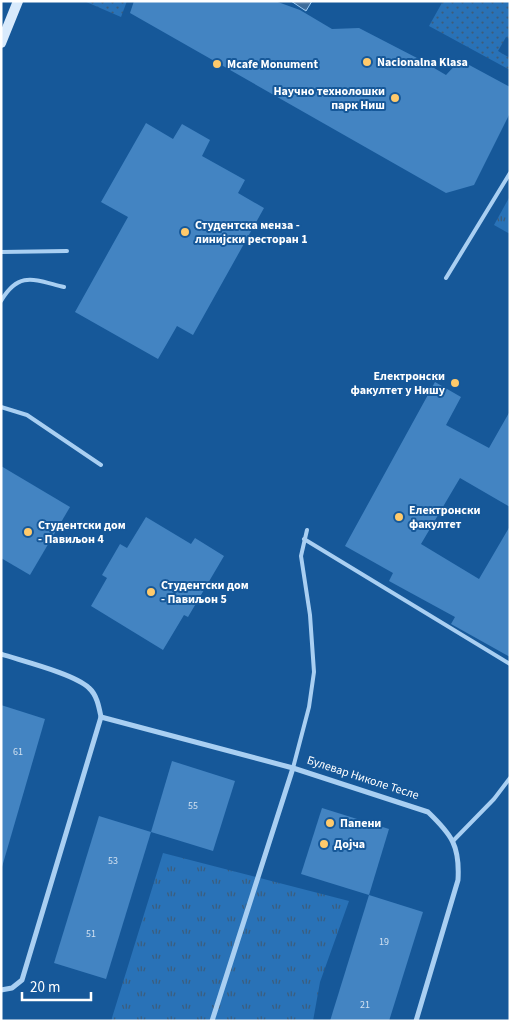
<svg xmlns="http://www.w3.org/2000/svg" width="511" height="1022" font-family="'Source Sans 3',sans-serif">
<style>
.grass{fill:url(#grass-dots)}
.park{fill:url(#park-tufts)}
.water{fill:url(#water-rules);stroke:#9ccbf5}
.building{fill:#4384c2}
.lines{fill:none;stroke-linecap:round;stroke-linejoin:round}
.lane{stroke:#a9cff2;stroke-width:4}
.street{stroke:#a9cff2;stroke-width:5}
.secondary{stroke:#d8eafc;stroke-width:10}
.poi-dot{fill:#ffca6b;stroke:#165899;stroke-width:2}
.labels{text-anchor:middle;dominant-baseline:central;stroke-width:4;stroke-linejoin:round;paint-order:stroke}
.number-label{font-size:10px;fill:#d0e0f0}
.poi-label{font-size:12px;font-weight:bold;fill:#fff;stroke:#165899;text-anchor:start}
.street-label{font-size:12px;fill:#fff;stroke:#165899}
</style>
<defs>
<pattern id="grass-dots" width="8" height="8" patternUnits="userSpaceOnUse" patternTransform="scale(1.25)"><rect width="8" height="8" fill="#2972b7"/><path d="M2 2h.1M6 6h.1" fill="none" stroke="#3c5d7c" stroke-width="1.8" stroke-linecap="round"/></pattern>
<pattern id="park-tufts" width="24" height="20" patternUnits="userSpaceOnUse" patternTransform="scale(1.25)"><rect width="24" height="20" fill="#2972b7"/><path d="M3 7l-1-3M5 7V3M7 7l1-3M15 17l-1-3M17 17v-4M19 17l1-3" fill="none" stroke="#3c5d7c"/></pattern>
<pattern id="water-rules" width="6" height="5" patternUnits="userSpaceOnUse" patternTransform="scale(1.25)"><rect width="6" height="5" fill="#3d6c9b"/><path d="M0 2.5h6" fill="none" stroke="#5a82aa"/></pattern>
</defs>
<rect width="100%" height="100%" fill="#165899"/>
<g class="grass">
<polygon points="84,1 127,1 121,17"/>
<polygon points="443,1 510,1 510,39 506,37 498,51 510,58 510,70 429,26"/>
</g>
<g class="park">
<polygon points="510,196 510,234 494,225"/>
<polygon points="163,853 349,901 320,982 313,1021 111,1021"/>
</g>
<polygon class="water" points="291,1 312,1 306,11"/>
<g class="building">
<polygon points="134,1 275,1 300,10 332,29 359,28 417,58 446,75 460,60 510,87 510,113 474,185 446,193 130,13"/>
<polygon points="146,123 173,139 182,124 210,140 202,156 245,180 238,193 264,208 193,335 177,326 158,359 75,312 128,217 101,202"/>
<polygon points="435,382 461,397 446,425 489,448 510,411 510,507 460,478 421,544 479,579 510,526 510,657 451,624 455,617 389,581 393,573 345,546"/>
<polygon points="1,466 70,507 30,575 1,558"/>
<polygon points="146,517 191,544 195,538 224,556 188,617 184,615 163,650 91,606 107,578 102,575 120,544 127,548"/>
<polygon points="1,705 45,719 2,867 1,867"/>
<polygon points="172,761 235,781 213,851 151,832"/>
<polygon points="322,808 389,829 369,895 301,874"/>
<polygon points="99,816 151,832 106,979 54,963"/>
<polygon points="369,895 423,912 389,1021 330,1021"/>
</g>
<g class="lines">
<g class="lane">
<polyline points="1,252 67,251"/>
<polyline points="446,278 510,173"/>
<path d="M1,301C19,270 35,280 64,287"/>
<polyline points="1,407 27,415 101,465"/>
<polyline points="304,539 510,664"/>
<polyline points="293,768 309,707 314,672 310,615 301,556 307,530"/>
<polyline points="453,841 494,799 510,778"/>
</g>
<g class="street">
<path d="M1,654C22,661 75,674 89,688C97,695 99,707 101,717L22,980L12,988L1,990"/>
<path d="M101,717L293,768L428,812C452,835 460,846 458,880L416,1021"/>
<polyline points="212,1021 293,768"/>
</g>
<polyline class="secondary" points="1,43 18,1"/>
</g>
<g class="poi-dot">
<circle cx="367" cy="62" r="5"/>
<circle cx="217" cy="64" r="5"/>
<circle cx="395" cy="98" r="5"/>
<circle cx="185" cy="232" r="5"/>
<circle cx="455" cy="383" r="5"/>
<circle cx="399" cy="517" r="5"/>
<circle cx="28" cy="532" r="5"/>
<circle cx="151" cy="592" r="5"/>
<circle cx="330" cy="823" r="5"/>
<circle cx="324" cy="844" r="5"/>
</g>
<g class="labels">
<g class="number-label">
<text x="18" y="752">61</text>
<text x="193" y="806">55</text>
<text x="113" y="861">53</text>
<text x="91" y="934">51</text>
<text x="384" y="942">19</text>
<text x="365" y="1005">21</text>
</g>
<g class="poi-label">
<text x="377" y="62">Nacionalna Klasa</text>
<text x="227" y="64">Mcafe Monument</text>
<text x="385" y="91" text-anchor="end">Научно технолошки<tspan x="385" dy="14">парк Ниш</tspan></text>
<text x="195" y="225">Студентска менза -<tspan x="195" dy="14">линијски ресторан 1</tspan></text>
<text x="445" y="376" text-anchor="end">Електронски<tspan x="445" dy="14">факултет у Нишу</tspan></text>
<text x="409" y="510">Електронски<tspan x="409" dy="14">факултет</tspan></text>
<text x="38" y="525">Студентски дом<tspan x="38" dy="14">- Павиљон 4</tspan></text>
<text x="161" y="585">Студентски дом<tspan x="161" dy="14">- Павиљон 5</tspan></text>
<text x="340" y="823">Папени</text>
<text x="334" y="844">Дојча</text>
</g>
<g class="street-label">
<text transform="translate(363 778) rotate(18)">Булевар Николе Тесле</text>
</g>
</g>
<rect width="511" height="1022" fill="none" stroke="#ffffff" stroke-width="5"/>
<path d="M22 992v8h69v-8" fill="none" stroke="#ffffff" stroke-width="2.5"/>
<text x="30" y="992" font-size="15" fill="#ffffff" stroke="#165899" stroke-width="4" paint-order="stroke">20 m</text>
</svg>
